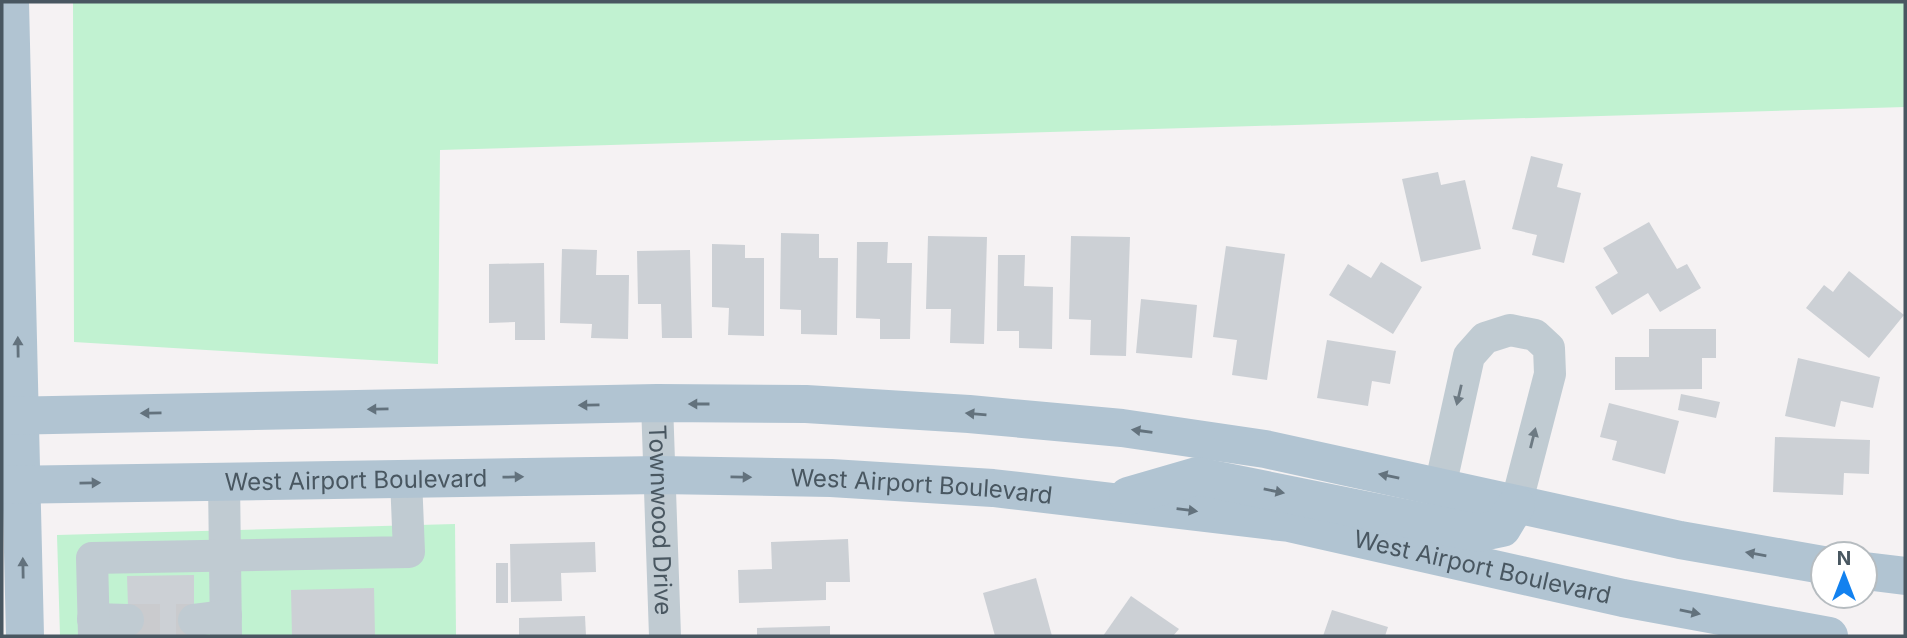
<svg xmlns="http://www.w3.org/2000/svg" width="1907" height="638" font-family="Inter,sans-serif">
<style>
.green{fill:#c1f2d1}
.building{fill:#ccd0d5}
.lines{fill:none;stroke-linecap:round;stroke-linejoin:round}
.minor-tunnel{stroke:#cacbce;stroke-width:32;stroke-dasharray:32 16;stroke-linecap:butt}
.minor{stroke:#c0cbd2;stroke-width:32}
.major{stroke:#b1c4d2;stroke-width:38}
.oneway{fill:#63727d}
.oneway2{fill:#6d7a83}
.labels{text-anchor:middle;dominant-baseline:central;stroke-width:5;stroke-linejoin:round;paint-order:stroke}
.street-label{font-size:24px;fill:#495761;stroke:#fff}
</style>
<rect width="100%" height="100%" fill="#f5f2f3"/>
<g class="green">
<polygon points="73,2 1905,2 1905,107 440,150 438,364 74,342"/>
<polygon points="455,524 456,636 60,636 57,535"/>
</g>
<g class="building">
<polygon points="1531,156 1563,164 1557,187 1581,193 1564,263 1532,255 1537,235 1512,229"/>
<polygon points="1438,172 1441,185 1465,180 1481,249 1421,262 1402,179"/>
<polygon points="1649,222 1677,269 1687,264 1701,288 1660,312 1648,293 1612,315 1595,287 1618,273 1603,248"/>
<polygon points="781,233 819,234 819,258 838,258 837,335 801,334 801,310 780,309"/>
<polygon points="928,236 987,237 984,344 950,343 951,309 926,309"/>
<polygon points="1071,236 1130,237 1126,356 1090,355 1091,320 1069,319"/>
<polygon points="857,242 888,242 887,263 912,263 910,339 880,339 880,319 856,318"/>
<polygon points="712,244 745,245 745,258 764,258 764,336 728,335 729,308 712,307"/>
<polygon points="1226,246 1285,254 1267,380 1232,375 1237,340 1213,337"/>
<polygon points="562,249 597,250 596,275 629,275 628,339 591,338 592,324 560,323"/>
<polygon points="690,250 692,338 662,338 661,304 638,304 637,251"/>
<polygon points="998,255 1025,255 1024,286 1053,287 1052,349 1019,348 1019,331 997,331"/>
<polygon points="1381,262 1422,287 1393,334 1329,295 1348,264 1371,278"/>
<polygon points="544,263 545,340 515,340 515,322 489,323 489,264"/>
<polygon points="1849,271 1904,315 1869,358 1806,308 1824,285 1833,292"/>
<polygon points="1141,299 1197,305 1192,358 1136,353"/>
<polygon points="1649,329 1716,329 1716,358 1702,358 1702,389 1615,390 1615,357 1649,357"/>
<polygon points="1327,340 1396,351 1390,384 1372,381 1368,406 1317,398"/>
<polygon points="1798,358 1880,377 1873,408 1841,401 1835,427 1785,416"/>
<polygon points="1681,394 1720,402 1716,418 1678,410"/>
<polygon points="1609,403 1679,421 1665,474 1612,460 1617,441 1600,437"/>
<polygon points="1775,437 1870,440 1869,474 1844,473 1843,495 1773,492"/>
<polygon points="848,539 850,582 826,582 826,600 739,603 738,570 772,569 771,542"/>
<polygon points="595,542 596,572 561,573 562,601 511,602 510,544"/>
<rect x="496" y="563" width="12" height="40"/>
<polygon points="194,575 194,636 129,636 127,576"/>
<polygon points="1036,578 1052,636 995,636 983,593"/>
<polygon points="374,588 375,636 292,636 291,590"/>
<polygon points="1131,596 1179,629 1173,636 1103,636"/>
<polygon points="1332,610 1388,627 1385,636 1323,636"/>
<polygon points="585,616 586,636 519,636 519,618"/>
<polygon points="830,626 830,636 757,636 757,628"/>
</g>
<g class="lines">
<polyline class="minor-tunnel" points="128,620 194,620"/>
<g class="minor">
<path id="s1" d="M657,403L665,636"/>
<polyline points="224,481 226,636"/>
<polyline points="1440,487 1469,356 1485,338 1510,330 1535,335 1549,348 1550,374 1516,505"/>
<polyline points="93,619 128,620"/>
<polyline points="194,620 226,616"/>
<polyline points="94,636 92,558 409,552 406,478"/>
</g>
<g class="major">
<polyline points="10,2 25,636"/>
<polyline points="2,416 657,403 806,404 969,414 1122,428 1265,449 1680,540 1823,565"/>
<path id="s2" d="M2,485L660,475L831,478L993,488L1289,523L1623,598L1829,636"/>
<polyline points="1128,496 1197,476 1478,533 1502,528 1516,505"/>
<polyline points="1865,571 1905,576"/>
</g>
</g>
<defs><path id="oneway-solid" d="M-6-.8H1V-3.2L6.5 0L1 3.2V.8H-6Z" transform="scale(1.75)"/></defs>
<g class="oneway">
<use href="#oneway-solid" transform="translate(18 347) rotate(-91)"/>
<use href="#oneway-solid" transform="translate(699 404) rotate(-180)"/>
<use href="#oneway-solid" transform="translate(589 405) rotate(179)"/>
<use href="#oneway-solid" transform="translate(378 409) rotate(179)"/>
<use href="#oneway-solid" transform="translate(151 413) rotate(179)"/>
<use href="#oneway-solid" transform="translate(976 414) rotate(-175)"/>
<use href="#oneway-solid" transform="translate(1142 431) rotate(-172)"/>
<use href="#oneway-solid" transform="translate(1389 476) rotate(-168)"/>
<use href="#oneway-solid" transform="translate(513 477) rotate(-1)"/>
<use href="#oneway-solid" transform="translate(741 477) rotate(1)"/>
<use href="#oneway-solid" transform="translate(90 483) rotate(-1)"/>
<use href="#oneway-solid" transform="translate(1274 491) rotate(11)"/>
<use href="#oneway-solid" transform="translate(1187 510) rotate(7)"/>
<use href="#oneway-solid" transform="translate(1756 554) rotate(-170)"/>
<use href="#oneway-solid" transform="translate(23 568) rotate(-91)"/>
<use href="#oneway-solid" transform="translate(1690 612) rotate(12)"/>
</g>
<g class="oneway2">
<use href="#oneway-solid" transform="translate(1459 395) rotate(103)"/>
<use href="#oneway-solid" transform="translate(1533 438) rotate(-76)"/>
</g>
<g class="labels">
<g class="street-label">
<text stroke="none"><textPath href="#s2" startOffset="354">West Airport Boulevard</textPath></text>
<text stroke="none"><textPath href="#s2" startOffset="920">West Airport Boulevard</textPath></text>
<text stroke="none"><textPath href="#s1" startOffset="117">Townwood Drive</textPath></text>
<text stroke="none"><textPath href="#s2" startOffset="1488">West Airport Boulevard</textPath></text>
</g>
</g>
<rect width="1907" height="638" fill="none" stroke="#495761" stroke-width="7"/>
<g transform="translate(1844 575)"><circle r="33" fill="#ffffff" stroke="#b6bcc0" stroke-width="2"/>
<path d="M0-5L12 26L0 18L-12 26Z" fill="#1281ef"/>
<text y="-10" font-size="19" font-weight="bold" text-anchor="middle" fill="#495761">N</text>
</g>
</svg>
